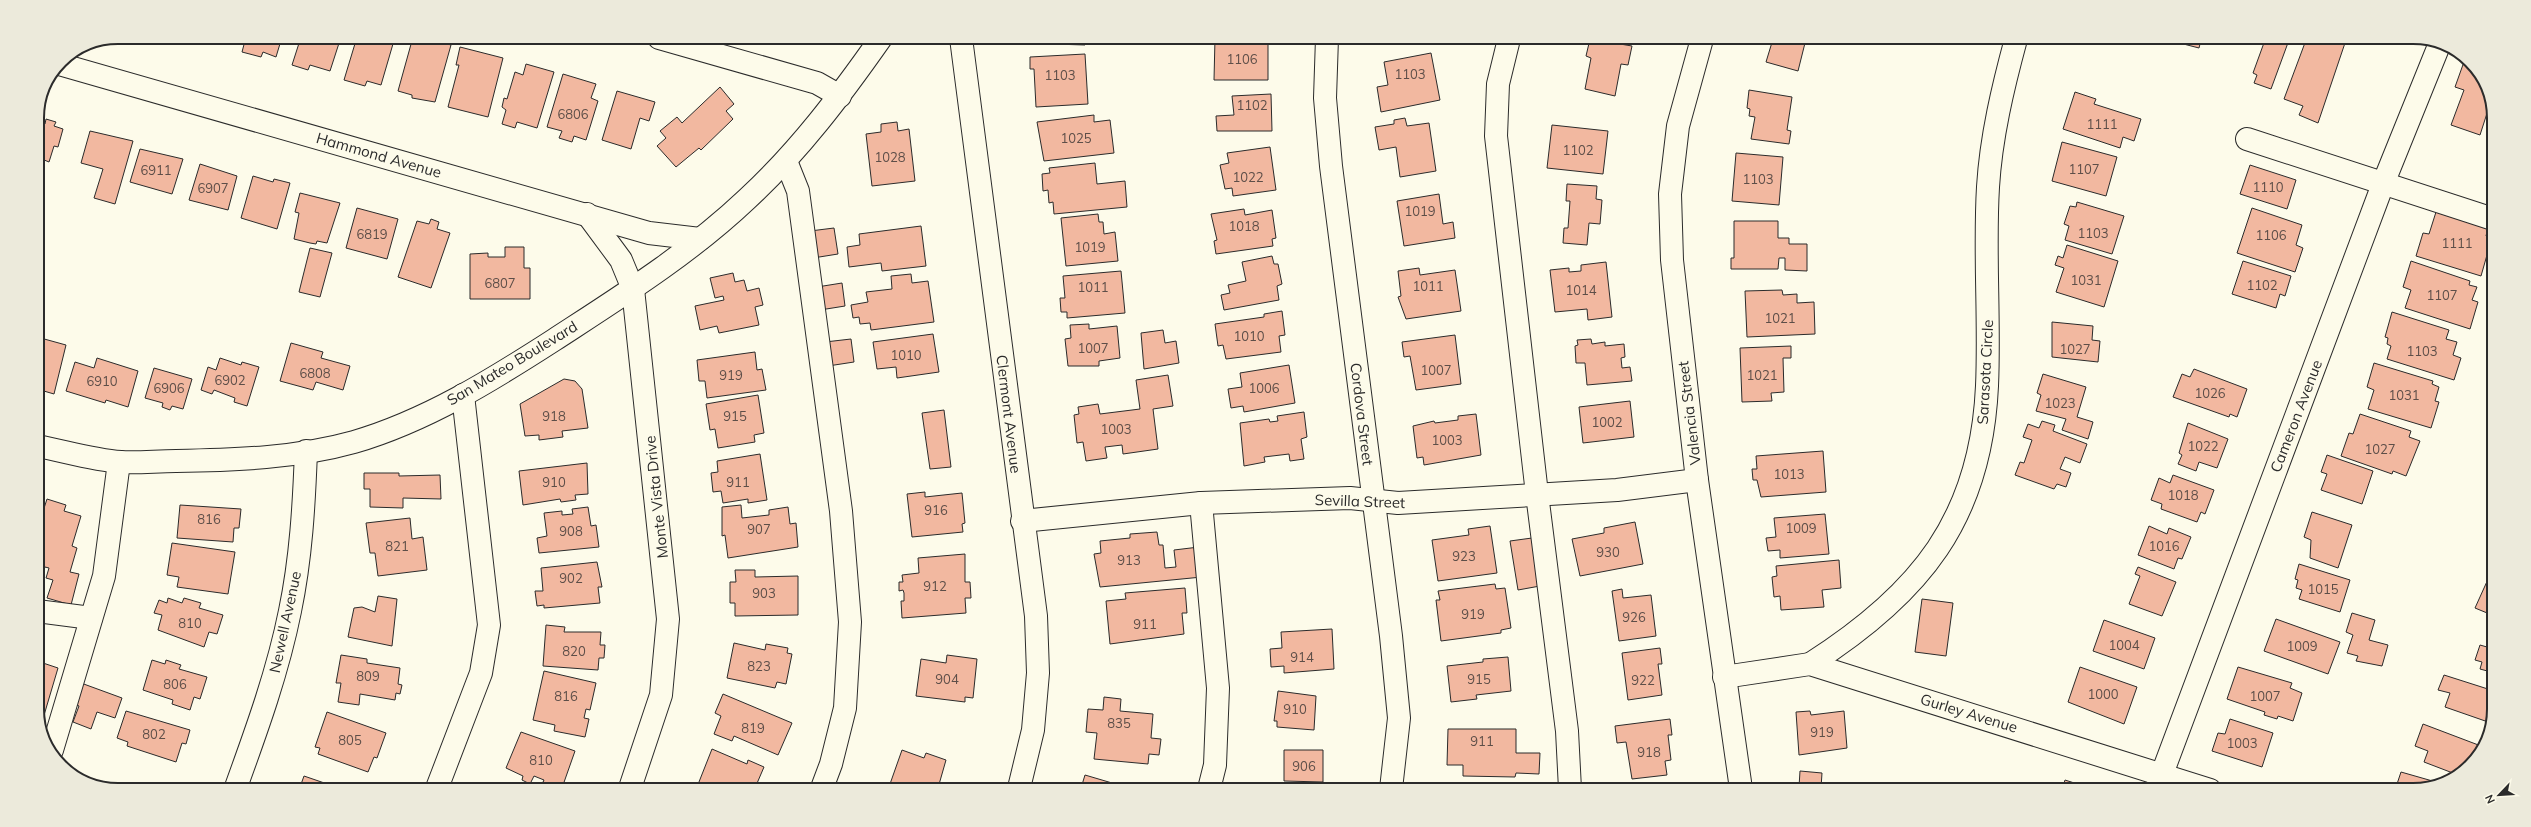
<svg xmlns="http://www.w3.org/2000/svg" width="2531" height="827" font-family="Mulish,sans-serif">
<style>
.building{fill:#f2b8a0;stroke:#2b2b2b}
.lines{fill:none;stroke-linecap:round;stroke-linejoin:round}
.minor-casing{stroke:#2b2b2b;stroke-width:24}
.minor{stroke:#fdfbea;stroke-width:22}
.labels{text-anchor:middle;dominant-baseline:central;stroke-width:3;stroke-linejoin:round;paint-order:stroke}
.number-label{font-size:13px;fill:#5d4e48}
.street-label{font-size:15px;fill:#2b2b2b;stroke:#fdfbea}
.rim{fill:none;stroke:#2b2b2b;stroke-width:2}
</style>
<rect width="100%" height="100%" fill="#fdfbea"/>
<g class="building">
<polygon points="191,37 231,37 230,42 211,37 208,44 191,40"/>
<polygon points="246,37 282,37 276,57 263,52 261,57 242,52"/>
<polygon points="301,37 341,37 330,71 310,65 308,70 292,65"/>
<polygon points="357,37 395,37 381,85 367,81 365,86 344,80"/>
<polygon points="413,37 424,37 451,45 435,102 412,98 412,95 398,91"/>
<polygon points="1022,38 1086,38 1085,45 1021,43"/>
<polygon points="1215,38 1268,38 1268,80 1214,80"/>
<polygon points="1590,39 1632,46 1628,65 1621,64 1615,96 1585,89 1591,58 1586,56"/>
<polygon points="1773,39 1806,39 1798,71 1766,62"/>
<polygon points="2164,39 2201,40 2199,48"/>
<polygon points="2265,40 2289,40 2271,89 2254,83 2257,75 2253,73"/>
<polygon points="2306,40 2346,40 2318,123 2299,115 2303,106 2284,99"/>
<polygon points="460,47 503,58 488,117 448,107 459,65 456,65"/>
<polygon points="1431,53 1440,100 1381,112 1377,87 1388,85 1384,62"/>
<polygon points="1085,54 1088,104 1036,107 1034,69 1030,69 1030,57"/>
<polygon points="2465,59 2474,65 2490,104 2480,135 2451,125 2464,90 2455,87"/>
<polygon points="526,64 554,72 537,128 517,122 515,128 502,124 506,110 502,107 504,98 507,99 515,72 523,75"/>
<polygon points="563,74 596,84 591,98 598,101 586,140 574,136 572,142 559,138 562,131 547,127"/>
<polygon points="720,87 734,104 726,111 733,119 701,150 699,148 676,167 657,146 666,138 660,131 677,117 682,123"/>
<polygon points="1749,90 1792,97 1787,130 1791,131 1789,144 1751,139 1755,117 1749,116 1750,109 1747,108"/>
<polygon points="617,91 655,102 649,121 640,118 631,149 602,140"/>
<polygon points="2075,92 2096,99 2094,104 2141,119 2134,141 2123,137 2120,148 2063,129"/>
<polygon points="1271,94 1272,131 1217,131 1216,116 1234,115 1232,96"/>
<polygon points="1094,115 1094,122 1110,120 1114,153 1044,161 1037,122"/>
<polygon points="1405,118 1407,126 1429,123 1436,171 1400,177 1396,147 1379,150 1375,127 1394,124 1394,120"/>
<polygon points="46,119 56,122 54,126 63,129 58,147 54,146 49,162 37,157 37,121 45,124"/>
<polygon points="897,122 898,131 909,129 915,181 872,186 866,134 881,132 881,124"/>
<polygon points="1552,125 1608,131 1603,174 1547,168"/>
<polygon points="90,131 133,141 115,204 94,198 103,169 81,163"/>
<polygon points="2062,142 2117,157 2106,196 2052,181"/>
<polygon points="1270,147 1276,190 1233,196 1232,188 1225,189 1220,165 1229,163 1227,153"/>
<polygon points="140,149 183,159 172,194 130,182"/>
<polygon points="1736,153 1783,157 1779,205 1732,201"/>
<polygon points="1095,163 1097,184 1125,181 1127,207 1054,214 1053,202 1049,203 1048,190 1043,191 1042,174 1050,173 1049,168"/>
<polygon points="200,164 237,176 228,210 189,200"/>
<polygon points="2250,165 2296,180 2287,209 2240,194"/>
<polygon points="253,176 273,182 274,179 290,183 277,229 241,218"/>
<polygon points="1567,184 1597,186 1596,199 1602,200 1600,224 1589,223 1587,245 1563,243 1564,228 1568,228 1570,201 1566,201"/>
<polygon points="300,193 340,203 327,243 317,241 316,244 310,243 294,239 299,213 295,212"/>
<polygon points="1439,194 1443,224 1453,222 1455,238 1404,246 1397,201"/>
<polygon points="2077,202 2124,216 2112,254 2065,240 2069,226 2064,224 2070,206 2076,207"/>
<polygon points="357,208 398,219 387,259 346,248"/>
<polygon points="2252,208 2302,225 2296,245 2303,248 2295,272 2237,253"/>
<polygon points="1244,209 1245,215 1272,210 1276,238 1272,239 1273,246 1216,254 1214,241 1217,240 1211,214"/>
<polygon points="2436,212 2488,228 2486,236 2493,238 2493,248 2491,256 2487,255 2481,276 2416,256 2423,233 2429,234"/>
<polygon points="1098,214 1099,222 1103,222 1104,234 1115,232 1118,261 1066,266 1061,218"/>
<polygon points="431,219 439,222 437,229 450,233 431,288 398,277 417,221 429,224"/>
<polygon points="1734,221 1778,221 1778,238 1789,238 1789,244 1807,244 1807,271 1785,270 1785,258 1779,258 1778,269 1731,269 1731,258 1734,258"/>
<polygon points="921,226 926,266 882,271 881,263 849,267 847,247 860,245 859,234"/>
<polygon points="834,228 838,254 813,258 810,231"/>
<polygon points="2067,245 2118,261 2104,307 2056,292 2064,268 2055,265 2058,256 2063,258"/>
<polygon points="505,247 524,247 524,268 530,268 530,299 470,299 470,254 488,253 488,257 505,257"/>
<polygon points="310,248 332,253 320,297 299,292"/>
<polygon points="1272,256 1274,264 1278,264 1282,284 1277,286 1279,300 1224,310 1221,295 1230,293 1228,285 1246,281 1242,262"/>
<polygon points="2243,261 2291,276 2285,296 2280,294 2276,308 2232,294"/>
<polygon points="2411,261 2470,281 2469,285 2477,287 2472,300 2478,302 2470,329 2405,308 2411,290 2403,287"/>
<polygon points="1606,262 1612,317 1588,320 1587,309 1555,312 1550,270 1569,268 1569,272 1581,271 1581,265"/>
<polygon points="1419,268 1420,275 1455,270 1461,311 1406,319 1398,297 1401,296 1398,271"/>
<polygon points="1121,271 1125,313 1067,318 1067,312 1061,312 1060,298 1065,298 1063,276"/>
<polygon points="733,273 735,282 744,280 747,291 759,288 763,305 755,307 759,325 719,333 717,326 700,330 695,306 724,300 723,296 715,298 710,278"/>
<polygon points="911,274 912,283 928,281 934,322 871,330 870,323 860,324 859,317 853,318 851,305 868,302 866,292 892,289 891,276"/>
<polygon points="842,283 845,306 820,310 817,287"/>
<polygon points="1782,290 1783,295 1797,294 1797,303 1814,302 1815,334 1747,337 1745,291"/>
<polygon points="1282,311 1285,335 1279,336 1281,352 1226,359 1223,345 1218,346 1215,324 1264,317 1264,314"/>
<polygon points="2392,312 2449,330 2446,339 2457,342 2453,355 2461,358 2454,380 2387,359 2391,346 2387,344 2388,338 2385,337"/>
<polygon points="2052,322 2093,326 2092,340 2100,341 2098,362 2052,357"/>
<polygon points="1089,324 1089,329 1117,326 1120,358 1099,361 1099,366 1068,366 1065,339 1071,338 1070,325"/>
<polygon points="1163,330 1165,343 1176,341 1179,363 1144,369 1141,333"/>
<polygon points="933,334 939,372 897,378 896,367 877,369 873,342"/>
<polygon points="1455,335 1461,384 1416,390 1410,356 1404,357 1402,342"/>
<polygon points="37,337 66,345 54,394 37,389"/>
<polygon points="851,339 854,362 828,366 825,342"/>
<polygon points="1591,339 1592,344 1605,342 1605,346 1624,344 1625,357 1621,358 1622,368 1630,367 1632,381 1587,385 1585,363 1576,363 1575,346 1578,345 1577,340"/>
<polygon points="291,343 323,352 321,358 350,366 343,390 316,382 313,390 280,381"/>
<polygon points="1791,346 1791,358 1783,358 1784,392 1771,393 1772,401 1742,402 1740,348"/>
<polygon points="755,352 757,370 762,369 766,390 707,398 705,381 699,381 697,360"/>
<polygon points="97,358 138,371 128,407 106,400 105,403 66,391 75,362 94,368"/>
<polygon points="220,358 241,365 242,362 259,367 247,406 234,402 235,398 214,390 212,394 201,390 208,367 216,370"/>
<polygon points="2374,363 2433,381 2432,384 2439,387 2435,401 2439,402 2431,428 2368,409 2374,390 2367,387"/>
<polygon points="1289,365 1295,403 1244,412 1243,406 1231,408 1228,389 1242,387 1240,373"/>
<polygon points="154,368 192,379 183,409 172,406 170,410 162,407 163,403 145,398"/>
<polygon points="2194,369 2247,389 2237,417 2230,414 2229,417 2173,397 2182,374 2190,377"/>
<polygon points="2043,374 2086,387 2077,417 2093,422 2088,439 2062,430 2066,419 2036,411 2041,395 2037,393"/>
<polygon points="1168,375 1173,406 1153,409 1158,449 1123,454 1122,445 1105,447 1107,458 1086,461 1083,442 1077,443 1074,415 1079,414 1078,407 1098,404 1100,414 1140,409 1136,380"/>
<polygon points="564,379 575,381 582,389 588,428 562,431 563,437 539,440 539,435 525,436 520,404"/>
<polygon points="758,395 764,433 754,435 755,442 718,448 715,429 710,430 706,404"/>
<polygon points="1630,401 1634,437 1583,443 1579,407"/>
<polygon points="944,410 951,467 930,469 922,413"/>
<polygon points="1304,412 1307,437 1301,439 1304,459 1290,461 1289,454 1264,457 1265,462 1244,466 1240,423 1269,419 1270,422 1278,421 1277,416"/>
<polygon points="1476,414 1481,455 1424,465 1423,457 1417,458 1413,426 1434,421 1435,423 1458,420 1458,416"/>
<polygon points="2360,414 2411,431 2409,437 2420,441 2406,476 2393,471 2392,474 2341,456 2349,433 2353,434"/>
<polygon points="2042,421 2055,425 2053,431 2087,444 2080,463 2065,457 2060,469 2071,473 2066,487 2057,484 2054,489 2015,475 2020,462 2024,463 2032,440 2023,437 2028,424 2039,428"/>
<polygon points="2188,423 2228,439 2217,468 2199,462 2196,471 2178,464 2182,455 2179,453"/>
<polygon points="1823,451 1826,492 1761,497 1757,480 1753,480 1752,469 1757,469 1756,456"/>
<polygon points="760,454 767,500 748,503 748,499 723,503 721,491 713,492 711,473 718,472 717,461"/>
<polygon points="2327,455 2373,471 2362,504 2321,490 2327,474 2321,472"/>
<polygon points="587,463 588,494 575,495 576,500 561,502 560,499 523,505 519,471"/>
<polygon points="364,473 399,473 399,476 440,475 441,499 403,498 403,508 370,507 370,489 364,489"/>
<polygon points="2173,475 2214,490 2205,514 2201,512 2197,522 2161,509 2162,504 2151,500 2159,478 2170,483"/>
<polygon points="925,492 925,497 962,493 965,523 962,524 963,532 912,537 907,494"/>
<polygon points="47,499 66,505 64,511 81,516 72,546 77,548 70,572 79,574 71,605 47,598 53,580 46,578 49,568 45,567 37,585 37,530"/>
<polygon points="180,505 241,509 239,528 234,528 233,542 177,538"/>
<polygon points="741,505 742,518 769,515 769,510 788,507 790,524 796,523 798,547 728,558 725,535 722,536 722,507"/>
<polygon points="588,507 591,526 596,525 599,547 539,553 537,538 547,536 544,513 562,511 562,515 573,514 572,509"/>
<polygon points="2312,512 2352,525 2338,568 2310,558 2311,540 2304,537"/>
<polygon points="1825,514 1829,554 1780,558 1780,550 1768,551 1766,538 1776,537 1774,518"/>
<polygon points="410,518 412,539 423,537 427,570 378,576 375,553 370,553 366,523"/>
<polygon points="1635,522 1643,564 1580,576 1572,539 1604,533 1604,528"/>
<polygon points="1490,526 1497,573 1438,581 1432,540 1469,535 1468,529"/>
<polygon points="2149,526 2167,534 2169,528 2191,537 2182,559 2178,558 2174,569 2138,555"/>
<polygon points="1157,532 1159,545 1163,545 1165,568 1176,567 1174,550 1199,547 1202,577 1100,587 1094,554 1101,553 1100,541 1130,538 1130,534"/>
<polygon points="1532,538 1540,586 1518,590 1510,541"/>
<polygon points="172,543 235,552 228,594 177,587 179,577 167,575"/>
<polygon points="965,554 965,582 970,582 971,598 965,598 966,613 902,618 901,601 904,601 904,593 903,590 899,591 899,582 903,582 902,575 919,573 918,558"/>
<polygon points="1839,560 1841,588 1822,590 1824,607 1781,610 1780,596 1774,597 1772,577 1777,576 1776,566"/>
<polygon points="597,562 602,587 598,587 600,603 544,608 544,605 537,606 535,591 543,591 541,568"/>
<polygon points="2299,564 2350,580 2340,612 2299,599 2302,590 2296,588 2298,580 2295,579"/>
<polygon points="2138,567 2176,582 2162,616 2129,604 2140,576 2135,574"/>
<polygon points="735,570 755,570 755,577 798,576 798,615 735,616 735,603 730,603 730,582 736,582"/>
<polygon points="2489,577 2492,578 2492,615 2475,608"/>
<polygon points="1495,584 1496,589 1505,588 1511,628 1501,630 1501,633 1441,641 1436,600 1440,600 1438,591"/>
<polygon points="1185,588 1187,613 1182,613 1184,634 1110,644 1106,601 1126,599 1125,593"/>
<polygon points="1622,589 1623,598 1651,595 1656,636 1619,641 1612,591"/>
<polygon points="378,596 397,599 392,646 348,637 354,608 362,607 375,612"/>
<polygon points="168,598 182,603 184,598 201,603 199,608 223,615 217,634 209,632 204,647 158,630 162,615 154,613 159,600 167,603"/>
<polygon points="1922,599 1953,603 1946,656 1915,652"/>
<polygon points="2352,613 2375,620 2369,640 2388,645 2382,666 2356,661 2358,656 2347,653 2353,635 2346,632"/>
<polygon points="2276,619 2340,642 2328,674 2264,651"/>
<polygon points="2104,620 2155,638 2144,669 2093,651"/>
<polygon points="546,625 565,627 564,632 601,632 600,645 605,645 604,658 599,658 598,670 543,666"/>
<polygon points="1332,629 1334,669 1284,673 1284,666 1271,667 1270,649 1282,648 1281,632"/>
<polygon points="2492,633 2491,672 2480,669 2482,662 2475,660 2480,645 2487,647"/>
<polygon points="734,643 765,650 766,644 788,648 787,653 792,654 786,684 777,682 775,688 727,678"/>
<polygon points="1660,648 1662,664 1658,664 1662,695 1628,700 1622,653"/>
<polygon points="341,655 367,659 367,663 400,668 398,684 402,685 400,694 396,693 395,700 360,694 359,705 338,702 341,683 336,683"/>
<polygon points="947,655 977,659 973,698 965,697 965,702 916,696 921,659 946,663"/>
<polygon points="1508,657 1511,691 1476,695 1477,699 1451,702 1447,666 1483,662 1483,659"/>
<polygon points="152,660 165,664 166,660 181,665 179,669 207,677 200,699 194,697 190,710 172,704 173,700 143,690"/>
<polygon points="37,661 58,668 42,722 37,715"/>
<polygon points="2080,667 2137,687 2124,724 2068,702"/>
<polygon points="2238,667 2292,683 2290,688 2302,693 2293,721 2278,716 2277,719 2264,715 2265,712 2227,699"/>
<polygon points="544,671 596,683 590,710 586,709 584,718 589,719 585,737 554,731 555,725 533,720"/>
<polygon points="2444,675 2491,690 2491,723 2445,707 2450,693 2438,690"/>
<polygon points="81,683 122,698 115,718 97,712 91,729 73,722 79,706 73,703"/>
<polygon points="1278,691 1316,696 1314,730 1277,727 1277,721 1274,721"/>
<polygon points="723,694 792,723 778,755 734,736 732,741 714,734 721,716 715,713"/>
<polygon points="1104,697 1121,699 1120,711 1153,714 1151,738 1161,739 1159,755 1149,754 1148,764 1094,759 1097,733 1086,732 1088,709 1103,710"/>
<polygon points="126,711 190,730 186,744 182,743 176,762 127,746 128,742 117,738"/>
<polygon points="1810,711 1811,715 1844,711 1847,748 1799,755 1796,712"/>
<polygon points="327,712 386,733 377,758 374,757 368,772 318,754 320,748 315,747"/>
<polygon points="1670,719 1672,735 1668,735 1671,760 1665,761 1667,775 1632,779 1626,742 1617,743 1615,726"/>
<polygon points="2230,719 2273,733 2262,767 2212,751 2218,733 2225,734"/>
<polygon points="2423,724 2481,746 2462,773 2458,775 2424,762 2428,751 2415,746"/>
<polygon points="1448,729 1516,729 1516,753 1540,753 1539,774 1516,773 1515,777 1463,776 1463,765 1447,765"/>
<polygon points="521,732 575,751 562,788 543,782 544,780 534,776 530,784 522,780 523,776 506,768"/>
<polygon points="712,749 747,764 748,760 764,767 755,788 697,787"/>
<polygon points="902,750 924,758 926,753 946,760 938,788 900,788 890,784"/>
<polygon points="1284,750 1323,750 1323,782 1284,781"/>
<polygon points="1800,771 1822,773 1821,788 1840,789 1790,789 1790,787 1799,787"/>
<polygon points="2401,772 2436,782 2413,790 2395,790"/>
<polygon points="1085,775 1129,788 1081,788"/>
<polygon points="304,776 336,787 300,787"/>
<polygon points="2065,780 2096,790 2062,790"/>
</g>
<g class="lines">
<defs>
<g id="minor">
<polyline points="659,38 817,83 840,96"/>
<polyline points="961,38 1036,616 1038,673 1033,730 1019,788"/>
<polyline points="1327,38 1325,98 1331,166 1391,636 1399,718 1391,789"/>
<polyline points="1509,39 1498,84 1496,136 1537,494 1567,731 1570,789"/>
<polyline points="1702,39 1678,126 1670,194 1672,260 1697,480 1741,789"/>
<polyline points="59,64 649,233 700,239"/>
<polyline points="2247,139 2493,219"/>
<polyline points="786,161 798,191 841,511 850,622 845,708 831,764 822,788"/>
<polyline points="587,214 621,260 633,289 668,619 661,695 630,788"/>
<path d="M37,446C64,451 93,460 121,462C139,463 157,461 176,461C235,460 297,458 354,442C426,421 492,380 554,340C620,297 689,254 747,199C799,151 841,95 881,38"/>
<polyline points="1201,503 1218,688 1215,765 1209,789"/>
<polyline points="1022,521 1201,503 1350,498 1398,503 1617,490 1697,480"/>
<polyline points="37,611 91,618"/>
<path d="M1810,664C1920,594 1981,519 1987,386C1990,320 1984,253 1988,187C1991,137 2003,87 2016,39"/>
<polyline points="1724,677 1810,664 2210,790"/>
<polyline points="52,750 104,576 119,462"/>
<path d="M236,787C257,729 278,671 290,611C301,558 304,505 306,451"/>
<polyline points="437,788 481,673 489,625 463,395"/>
<polyline points="2156,790 2383,184 2440,43"/>
</g>
</defs>
<use href="#minor" class="minor-casing"/>
<use href="#minor" class="minor"/>
</g>
<g class="labels">
<g class="number-label">
<text x="1242" y="59">1106</text>
<text x="1410" y="74">1103</text>
<text x="1060" y="75">1103</text>
<text x="1252" y="105">1102</text>
<text x="573" y="114">6806</text>
<text x="2102" y="124">1111</text>
<text x="1076" y="138">1025</text>
<text x="1578" y="150">1102</text>
<text x="890" y="157">1028</text>
<text x="2084" y="169">1107</text>
<text x="156" y="170">6911</text>
<text x="1248" y="177">1022</text>
<text x="1758" y="179">1103</text>
<text x="2268" y="187">1110</text>
<text x="213" y="188">6907</text>
<text x="1420" y="211">1019</text>
<text x="1244" y="226">1018</text>
<text x="2093" y="233">1103</text>
<text x="372" y="234">6819</text>
<text x="2271" y="235">1106</text>
<text x="2457" y="243">1111</text>
<text x="1090" y="247">1019</text>
<text x="2086" y="280">1031</text>
<text x="500" y="283">6807</text>
<text x="2262" y="285">1102</text>
<text x="1428" y="286">1011</text>
<text x="1093" y="287">1011</text>
<text x="1581" y="290">1014</text>
<text x="2442" y="295">1107</text>
<text x="1780" y="318">1021</text>
<text x="1249" y="336">1010</text>
<text x="1093" y="348">1007</text>
<text x="2075" y="349">1027</text>
<text x="2422" y="351">1103</text>
<text x="906" y="355">1010</text>
<text x="1436" y="370">1007</text>
<text x="315" y="373">6808</text>
<text x="731" y="375">919</text>
<text x="1762" y="375">1021</text>
<text x="230" y="380">6902</text>
<text x="102" y="381">6910</text>
<text x="169" y="388">6906</text>
<text x="1264" y="388">1006</text>
<text x="2210" y="393">1026</text>
<text x="2404" y="395">1031</text>
<text x="2060" y="403">1023</text>
<text x="554" y="416">918</text>
<text x="735" y="416">915</text>
<text x="1607" y="422">1002</text>
<text x="1116" y="429">1003</text>
<text x="1447" y="440">1003</text>
<text x="2203" y="446">1022</text>
<text x="2380" y="449">1027</text>
<text x="1789" y="474">1013</text>
<text x="554" y="482">910</text>
<text x="738" y="482">911</text>
<text x="2183" y="495">1018</text>
<text x="936" y="510">916</text>
<text x="209" y="519">816</text>
<text x="1801" y="528">1009</text>
<text x="759" y="529">907</text>
<text x="571" y="531">908</text>
<text x="397" y="546">821</text>
<text x="2164" y="546">1016</text>
<text x="1608" y="552">930</text>
<text x="1464" y="556">923</text>
<text x="1129" y="560">913</text>
<text x="571" y="578">902</text>
<text x="935" y="586">912</text>
<text x="2323" y="589">1015</text>
<text x="764" y="593">903</text>
<text x="1473" y="614">919</text>
<text x="1634" y="617">926</text>
<text x="190" y="623">810</text>
<text x="1145" y="624">911</text>
<text x="2124" y="645">1004</text>
<text x="2302" y="646">1009</text>
<text x="574" y="651">820</text>
<text x="1302" y="657">914</text>
<text x="759" y="666">823</text>
<text x="368" y="676">809</text>
<text x="947" y="679">904</text>
<text x="1479" y="679">915</text>
<text x="1643" y="680">922</text>
<text x="175" y="684">806</text>
<text x="2103" y="694">1000</text>
<text x="566" y="696">816</text>
<text x="2265" y="696">1007</text>
<text x="1295" y="709">910</text>
<text x="1119" y="723">835</text>
<text x="753" y="728">819</text>
<text x="1822" y="732">919</text>
<text x="154" y="734">802</text>
<text x="350" y="740">805</text>
<text x="1482" y="741">911</text>
<text x="2242" y="743">1003</text>
<text x="1649" y="752">918</text>
<text x="541" y="760">810</text>
<text x="1304" y="766">906</text>
</g>
<g class="street-label">
<text transform="translate(379 155) rotate(16)">Hammond Avenue</text>
<text transform="translate(512 363) rotate(-31)">San Mateo Boulevard</text>
<text transform="translate(1985 372) rotate(-87)">Sarasota Circle</text>
<text transform="translate(1689 413) rotate(-97)">Valencia Street</text>
<text transform="translate(1009 414) rotate(83)">Clermont Avenue</text>
<text transform="translate(1362 414) rotate(83)">Cordova Street</text>
<text transform="translate(2296 416) rotate(-69)">Cameron Avenue</text>
<text transform="translate(656 497) rotate(-96)">Monte Vista Drive</text>
<text transform="translate(1360 501) rotate(2)">Sevilla Street</text>
<text transform="translate(285 622) rotate(-78)">Newell Avenue</text>
<text transform="translate(1969 713) rotate(17)">Gurley Avenue</text>
</g>
</g>
<path d="M0 0H2531V827H0ZM118 44H2413A74 74 0 0 1 2487 118V709A74 74 0 0 1 2413 783H118A74 74 0 0 1 44 709V118A74 74 0 0 1 118 44Z" fill="#eceadb" fill-rule="evenodd"/>
<path class="rim" d="M118 44H2413A74 74 0 0 1 2487 118V709A74 74 0 0 1 2413 783H118A74 74 0 0 1 44 709V118A74 74 0 0 1 118 44Z"/>
<g transform="translate(2499 795) rotate(245)" stroke="#fdfbea" stroke-width="3" paint-order="stroke">
<path d="M0-3L7 15L0 10L-7 15Z" fill="#2b2b2b"/>
<text y="-6" font-size="11" font-weight="bold" text-anchor="middle" fill="#2b2b2b">N</text>
</g>
</svg>
